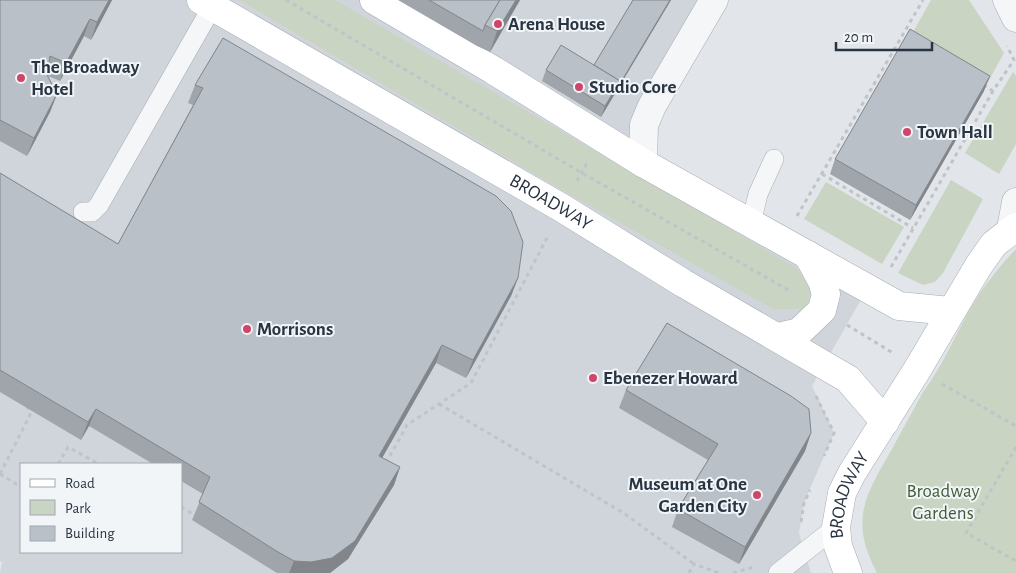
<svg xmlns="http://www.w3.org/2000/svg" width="1016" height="573" font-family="'Alegreya Sans',sans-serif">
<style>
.built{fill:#d0d5dc;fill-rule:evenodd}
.green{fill:#c9d4c3}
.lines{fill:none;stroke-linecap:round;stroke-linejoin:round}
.lane-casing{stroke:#a7adb4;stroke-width:20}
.street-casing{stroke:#a7adb4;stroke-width:29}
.secondary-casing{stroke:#a7adb4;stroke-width:29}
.path{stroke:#bfc4c9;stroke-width:3;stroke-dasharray:4 4;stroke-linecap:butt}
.lane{stroke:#f4f6f8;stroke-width:19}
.street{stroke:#f4f6f8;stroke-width:28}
.secondary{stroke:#fff;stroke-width:28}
.wall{fill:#9fa5ab}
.shaded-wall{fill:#82868b}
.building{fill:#b9c0c7;stroke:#82868b}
.poi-dot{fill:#d04668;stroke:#f1f5f8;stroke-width:2}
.labels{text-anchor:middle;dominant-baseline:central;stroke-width:4;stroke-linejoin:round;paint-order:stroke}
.poi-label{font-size:19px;font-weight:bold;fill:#293542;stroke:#f1f5f8;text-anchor:start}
.street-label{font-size:19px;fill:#293542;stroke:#f1f5f8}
.park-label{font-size:19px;fill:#425e37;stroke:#f1f5f8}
</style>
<rect width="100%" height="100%" fill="#e2e6ea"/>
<path class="built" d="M0,0H714L652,106L643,163L867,289L812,386L834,433L804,503L799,533L811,573H0L2,562L0,561ZM21,464H181V552H21Z"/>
<g class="green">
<path d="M239,0H335L785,261C805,274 821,286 803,309H773L560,189Z"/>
<polygon points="931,0 969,0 1004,53 988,82 912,34"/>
<polygon points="1013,72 1016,76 1016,144 999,174 965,153"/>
<polygon points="951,180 983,199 943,273 935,282 923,285 898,273"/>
<polygon points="826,182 904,227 882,264 804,219"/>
<path d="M1016,249V573H877C849,520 865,496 892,449C902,430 913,411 923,392C942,367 954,338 969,311C982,288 998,268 1016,249Z"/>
</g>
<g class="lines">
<defs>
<g id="lane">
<polyline points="83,212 92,212 99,205 212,7"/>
<polyline points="751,224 758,194 774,159"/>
<polyline points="778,573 836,527"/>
</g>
<g id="street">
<polyline points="1007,0 1016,18"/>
<polyline points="643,163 644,125 652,106 714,0"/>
<polyline points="1011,229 1016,202"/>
</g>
<g id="secondary">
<path id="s1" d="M201,0L562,208L683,283L848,379L885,422"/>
<polyline points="374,0 493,70 643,163 899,306 950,311"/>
<polyline points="778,337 799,332 822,310 826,294 822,281 808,255"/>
<path id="s2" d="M848,573L838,546L836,527L842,493L852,473L917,370L979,265L994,244L1016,227"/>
</g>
</defs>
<use href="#lane" class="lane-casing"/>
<use href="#street" class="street-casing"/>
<use href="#secondary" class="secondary-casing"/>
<g class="path">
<polyline points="286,0 582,173 792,292"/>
<polyline points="983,85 993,91"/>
<polyline points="822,174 913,228"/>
<polyline points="577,181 587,163"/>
<polyline points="797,216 923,0"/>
<polyline points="891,267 993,91 1014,60 1007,46"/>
<polyline points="847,325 893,353"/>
<polyline points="942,384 1016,426"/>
<polyline points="816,396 834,433 824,456"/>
<polyline points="439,404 622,512 694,564"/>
<polyline points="1016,447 966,533 1016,561"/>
<polyline points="386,463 407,425 471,383 548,236"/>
<polyline points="58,464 68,447 99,464"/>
<polyline points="0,474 30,415 27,405"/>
<polyline points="0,474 21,487"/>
<polyline points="181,507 196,516"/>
<polyline points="801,522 804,503 810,490"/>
<polyline points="689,573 694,564 719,573"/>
<polyline points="733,573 754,567"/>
</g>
<use href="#lane" class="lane"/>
<use href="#street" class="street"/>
<use href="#secondary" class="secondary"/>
</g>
<g class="wall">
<polygon points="0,0 112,0 91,40 84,36 60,81 48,76 57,94 50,112 27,156 0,141"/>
<polygon points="398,0 520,0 490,52 477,46"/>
<polygon points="633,0 671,0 601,117 542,81 546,70 594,65"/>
<polygon points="223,38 518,278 511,296 466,378 436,363 382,458 400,467 394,485 348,559 330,573 277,573 192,520 203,494 181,481 181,464 153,464 89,426 81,440 0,392 0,173 118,244 193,105 188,103 195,85"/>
<polygon points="984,91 910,220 830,174 835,159"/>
<polygon points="626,390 811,433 805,451 739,564 672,527 678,509 708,460 619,408"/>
</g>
<g class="shaded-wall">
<polygon points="109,0 112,0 91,40 97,22"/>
<polygon points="516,0 520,0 490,52 497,31"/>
<polygon points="670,0 671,0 601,117 605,106"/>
<polygon points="90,19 84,36 60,81 66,63"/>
<polygon points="990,76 984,91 910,220 916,205"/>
<polygon points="57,94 50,112 27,156 34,138"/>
<polygon points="518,278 511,296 466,378 473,360"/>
<polygon points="442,345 436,363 373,474 379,456"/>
<polygon points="96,409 89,426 81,440 88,422"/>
<polygon points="811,433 805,451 739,564 745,547"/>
<polygon points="400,467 394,485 348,559 330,573 289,573 294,561"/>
</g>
<g class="building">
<polygon points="0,0 109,0 97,22 90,19 66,63 50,56 47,75 57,94 34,138 0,120"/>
<polygon points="429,0 500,0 485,25 483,31"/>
<polygon points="500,0 516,0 497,31 485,25"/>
<polygon points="633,0 670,0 618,87 620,81 594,65"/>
<polygon points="910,29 990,76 916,205 835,159"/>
<polygon points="223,38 496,196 511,211 523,242 518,278 473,360 442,345 379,456 400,467 355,541 332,558 311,562 294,561 278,552 199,502 210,477 96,409 88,422 0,370 0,173 118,244 203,88 195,85"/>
<polygon points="561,45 620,81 605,106 546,70"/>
<polygon points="667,323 791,396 809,409 811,433 745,547 678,509 718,444 626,390"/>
</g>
<g class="poi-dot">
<circle cx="498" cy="24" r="5"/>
<circle cx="21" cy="78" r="5"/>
<circle cx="579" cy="87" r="5"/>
<circle cx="907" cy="132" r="5"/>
<circle cx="247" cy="329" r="5"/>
<circle cx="593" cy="378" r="5"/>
<circle cx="757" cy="495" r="5"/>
</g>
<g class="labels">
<g class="poi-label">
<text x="508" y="24">Arena House</text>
<text x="31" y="67">The Broadway<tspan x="31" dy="22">Hotel</tspan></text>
<text x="589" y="87">Studio Core</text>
<text x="917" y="132">Town Hall</text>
<text x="257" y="329">Morrisons</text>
<text x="603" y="378">Ebenezer Howard</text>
<text x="747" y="484" text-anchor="end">Museum at One<tspan x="747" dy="22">Garden City</tspan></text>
</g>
<g class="street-label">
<text stroke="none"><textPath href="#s1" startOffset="404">BROADWAY</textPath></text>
<text stroke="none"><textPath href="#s2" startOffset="82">BROADWAY</textPath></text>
</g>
<g class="park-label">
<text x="943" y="491">Broadway<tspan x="943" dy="22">Gardens</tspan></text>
</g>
</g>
<rect x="20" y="463" width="162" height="90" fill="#f1f5f8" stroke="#a1a8af"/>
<rect x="30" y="479" width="25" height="8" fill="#ffffff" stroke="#a1a8af"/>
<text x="65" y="488" font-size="15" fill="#293542">Road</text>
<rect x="30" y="500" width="25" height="15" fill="#c9d4c3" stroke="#a1a8af"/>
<text x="65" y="513" font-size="15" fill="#293542">Park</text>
<rect x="30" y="526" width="25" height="15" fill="#b9c0c7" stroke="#a1a8af"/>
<text x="65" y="538" font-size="15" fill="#293542">Building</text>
<path d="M836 42v8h96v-8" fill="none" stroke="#293542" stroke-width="2.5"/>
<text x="844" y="42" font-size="15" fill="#293542" stroke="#f1f5f8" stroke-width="4" paint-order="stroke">20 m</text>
</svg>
